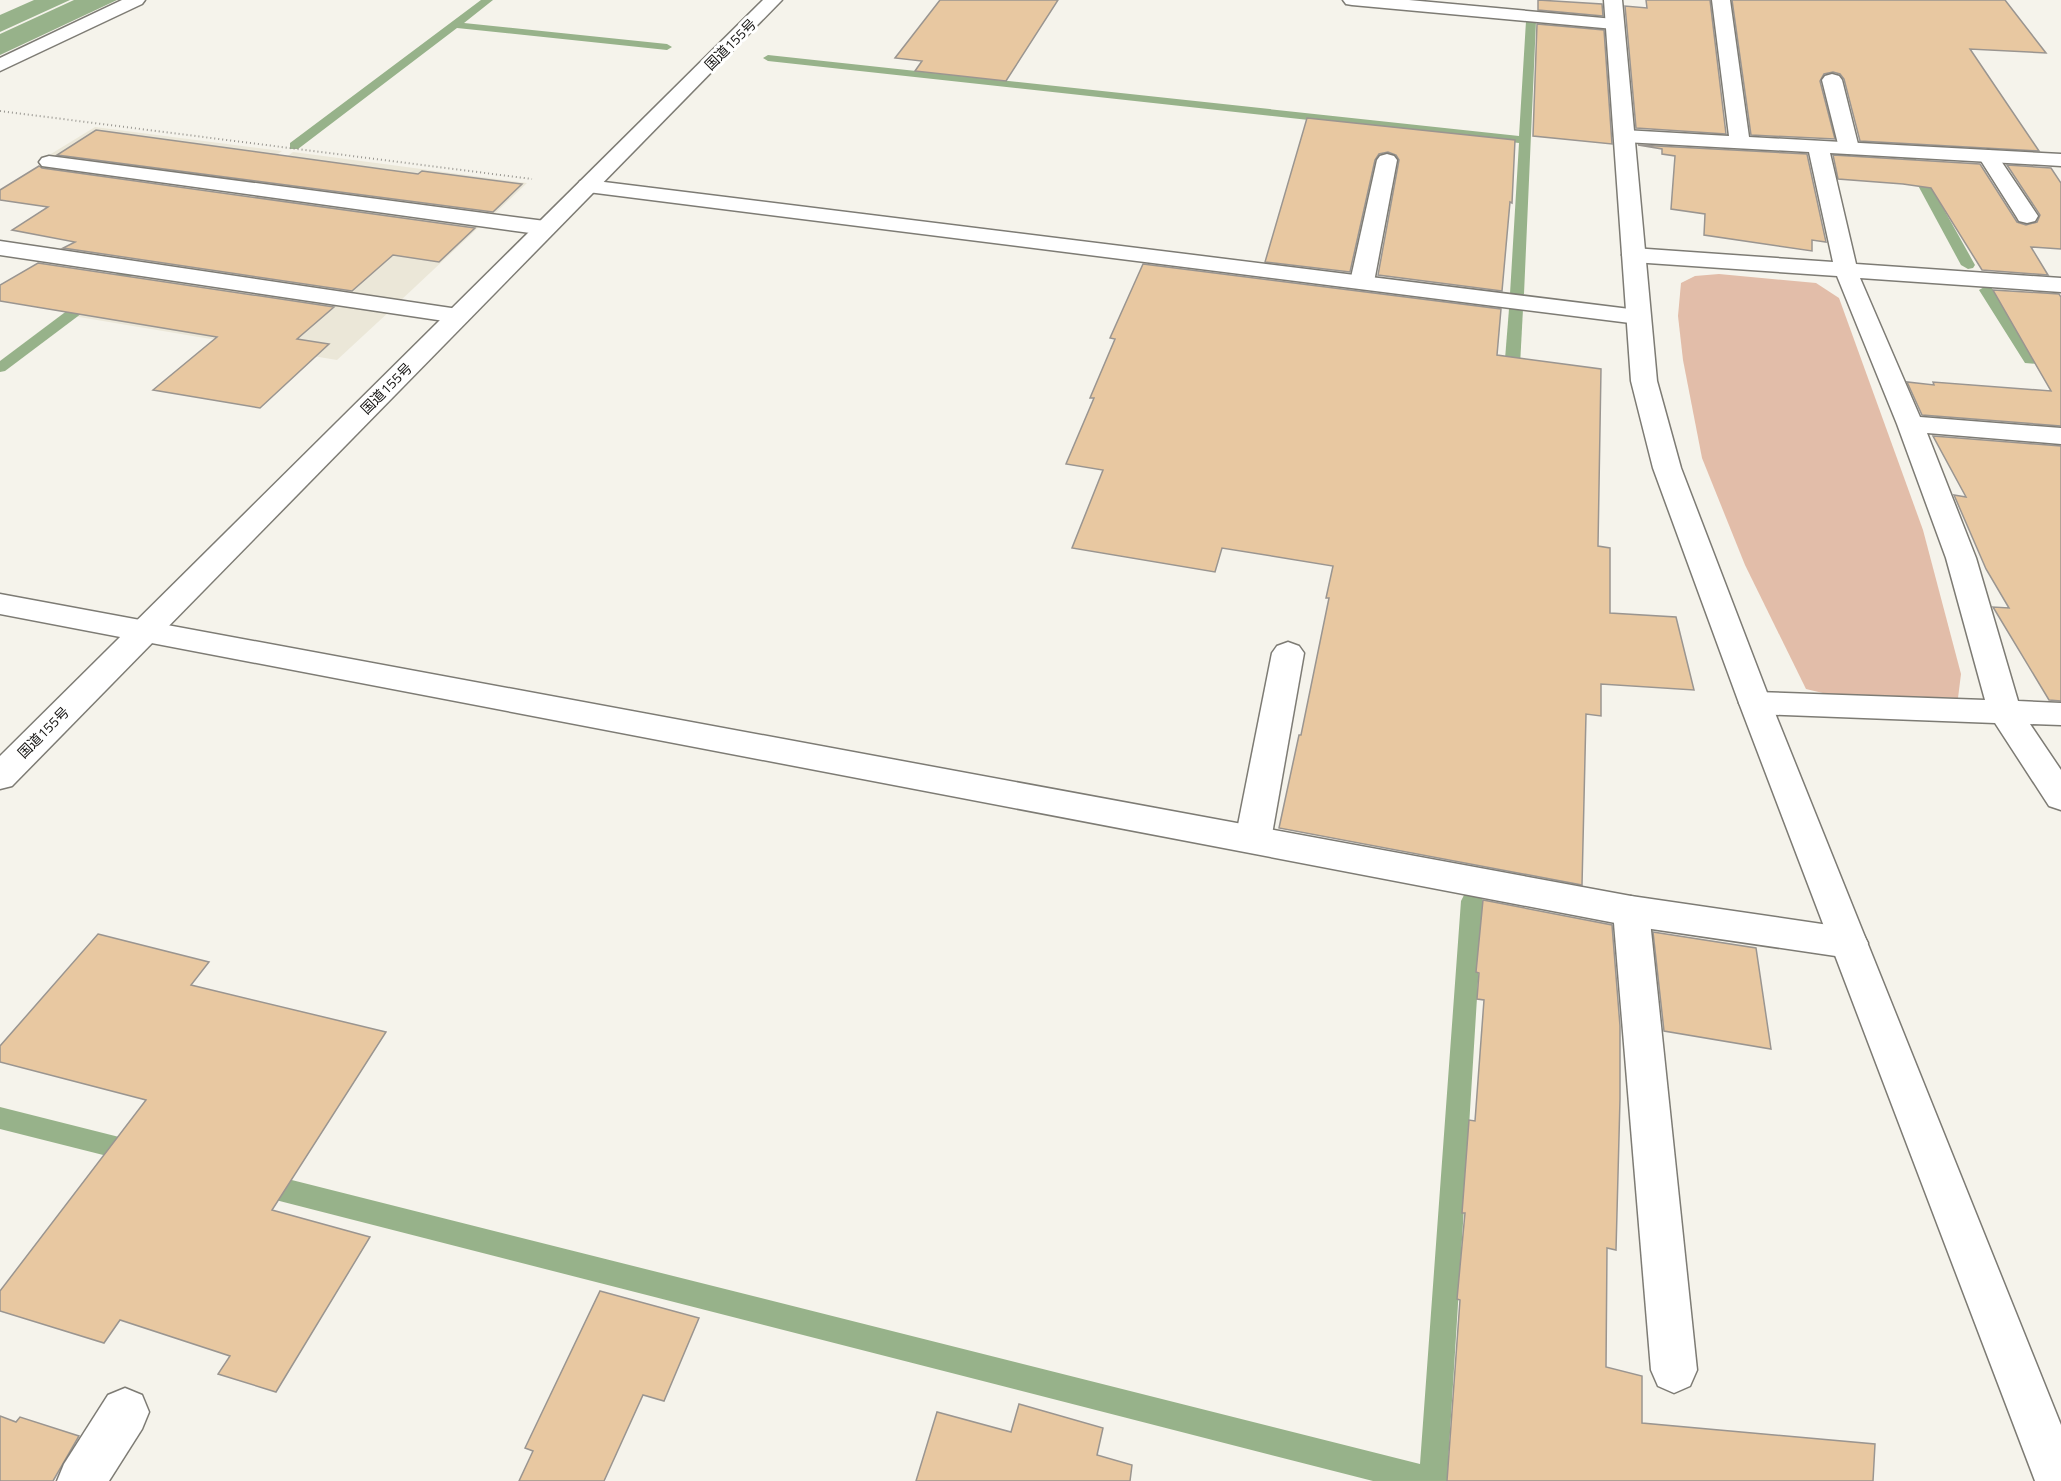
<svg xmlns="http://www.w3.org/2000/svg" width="2061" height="1481" font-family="'Titillium Web','Noto Sans JP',sans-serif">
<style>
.built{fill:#ebe7d8}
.green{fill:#e2bda9}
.water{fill:#97b28a}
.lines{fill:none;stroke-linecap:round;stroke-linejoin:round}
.stream{fill:#97b28a;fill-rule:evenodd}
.building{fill:#e8c8a1;stroke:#9a9590;stroke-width:1.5}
.lane-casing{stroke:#7d7b74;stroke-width:3}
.street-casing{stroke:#7d7b74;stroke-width:3}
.secondary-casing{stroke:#7d7b74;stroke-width:3}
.highway-casing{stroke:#7d7b74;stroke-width:3}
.path{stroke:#999791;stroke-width:2;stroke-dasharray:1 3;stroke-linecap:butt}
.lane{fill:#fff;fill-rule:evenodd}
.street{fill:#fff;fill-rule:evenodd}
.secondary{fill:#fff;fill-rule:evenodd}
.highway{fill:#fff;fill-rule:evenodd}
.labels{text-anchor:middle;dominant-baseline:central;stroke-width:6;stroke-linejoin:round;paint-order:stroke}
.far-street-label{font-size:14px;fill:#141311;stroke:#fff}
</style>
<rect width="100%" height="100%" fill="#f5f3eb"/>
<g class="built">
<polygon points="95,127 282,151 239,183 46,157"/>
<polygon points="293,152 527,183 491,217 250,184"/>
<polygon points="237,193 480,226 399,302 142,264"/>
<polygon points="134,272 391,310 337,360 73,316"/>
</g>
<polygon class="green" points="1719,274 1816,283 1839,298 1923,530 1961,674 1958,698 1827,694 1806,689 1745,565 1702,458 1683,360 1678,316 1681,283 1695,276"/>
<g class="water">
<polygon points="34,0 70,0 0,32 0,15"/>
<polygon points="74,0 117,0 0,55 0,34"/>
</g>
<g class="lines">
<g class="stream">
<polygon points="481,0 493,0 464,23 667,44 672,47 667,50 457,28 298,149 290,149 290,143"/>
<polygon points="1531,18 1536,21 1524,294 1517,298 1510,294 1519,143 768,61 763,58 768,55 1519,136 1526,21"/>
<polygon points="1907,150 1913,154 1975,265 1973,268 1968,269 1961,265 1901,154"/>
<polygon points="125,270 132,274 130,277 5,371 0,372 0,361 120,271"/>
<polygon points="1986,286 1991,287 2035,356 2061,358 2061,366 2025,363 1979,290"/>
<polygon points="1516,305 1523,309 1519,384 1511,389 1503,384 1509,309"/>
<polygon points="1472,892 1480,895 1483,901 1447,1481 1373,1481 260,1196 251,1192 247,1184 251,1176 260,1172 1420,1464 1461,901 1464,895"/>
<polygon points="0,1107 135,1141 144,1144 147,1152 144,1160 135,1163 0,1129"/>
</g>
</g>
<g class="building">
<polygon points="940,0 1058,0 1006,81 915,71 922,61 895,58"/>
<polygon points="1538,0 1602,4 1603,16 1538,10"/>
<polygon points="1646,0 1710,0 1726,134 1636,128 1625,6 1647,8"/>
<polygon points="1732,0 2005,0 2046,53 1970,49 2039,151 1860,141 1844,79 1840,74 1833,72 1824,74 1820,81 1835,139 1751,135"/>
<polygon points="1537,24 1604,30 1612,144 1533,136"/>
<polygon points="1307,118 1515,140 1512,203 1510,202 1502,291 1378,275 1399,160 1396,155 1388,152 1379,154 1375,160 1350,272 1265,262"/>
<polygon points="96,130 418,174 422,171 522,184 493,212 57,155"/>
<polygon points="1638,145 1807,154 1826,242 1812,240 1812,251 1704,235 1705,214 1671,209 1675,156 1662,154 1662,149"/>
<polygon points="1833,155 1980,164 2017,222 2026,225 2037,222 2040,215 2007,165 2051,168 2061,183 2061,249 2031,247 2048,275 1982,270 1931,188 1903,184 1838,179"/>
<polygon points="39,166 42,168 475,228 439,262 393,255 352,291 63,248 75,242 12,230 48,207 0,200 0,190"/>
<polygon points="38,263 334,307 297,339 329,344 260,408 153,390 217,337 0,301 0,285"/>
<polygon points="1143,264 1501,309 1497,355 1601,369 1598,546 1610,548 1610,613 1676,617 1694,690 1601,684 1601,716 1586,714 1582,885 1279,828 1299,735 1301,735 1329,598 1326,598 1333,566 1222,548 1215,572 1072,548 1103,470 1066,464 1094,398 1090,398 1115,339 1110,338"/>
<polygon points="1993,290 2059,294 2061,297 2061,426 1922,415 1907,382 1934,385 1933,382 2051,391"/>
<polygon points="1933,436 2061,446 2061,701 2049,700 1993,607 2009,608 1986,569 1954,495 1966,497"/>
<polygon points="1483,900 1612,925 1620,1026 1620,1099 1616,1250 1607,1248 1606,1367 1642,1376 1642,1423 1875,1444 1873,1481 1447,1481 1460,1300 1457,1299 1465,1213 1462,1213 1469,1120 1475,1121 1484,1000 1477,999 1479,973 1476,972"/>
<polygon points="1653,932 1756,948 1771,1049 1664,1031"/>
<polygon points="98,934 209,962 191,985 386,1032 272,1210 370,1237 276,1392 218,1374 230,1356 120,1320 104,1343 0,1311 0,1291 146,1100 0,1062 0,1046"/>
<polygon points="600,1291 699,1318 664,1401 643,1395 604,1481 519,1481 533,1451 525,1448"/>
<polygon points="1019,1404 1103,1428 1097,1455 1132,1465 1130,1481 916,1481 937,1412 1011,1432"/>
<polygon points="0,1416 16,1422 20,1417 79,1436 53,1481 0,1481"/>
</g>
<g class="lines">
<defs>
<g id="lane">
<polygon points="1832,74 1839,76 1842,80 1859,148 1856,152 1849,154 1842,152 1839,148 1822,80 1825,76"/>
<polygon points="1988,150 1995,152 2038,216 2035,221 2027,223 2019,221 2016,216 1978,156 1981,152"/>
<polygon points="1387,154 1394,156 1397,160 1374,282 1370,287 1362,289 1354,287 1350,282 1377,160 1380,156"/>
<polygon points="49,156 545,221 553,223 556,228 553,233 545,235 42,166 39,162 42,158"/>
<polygon points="0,241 458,309 467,311 470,316 467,321 458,323 0,255"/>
<polygon points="1288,642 1299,646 1304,653 1271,840 1265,849 1253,853 1241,849 1235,840 1272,653 1277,646"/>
<polygon points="1631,896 1644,901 1649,911 1697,1370 1690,1386 1674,1393 1658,1386 1651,1370 1613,911 1618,901"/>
<polygon points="125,1388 142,1395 149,1412 142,1429 109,1481 57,1481 64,1464 108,1395"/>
</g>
<g id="street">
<polygon points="122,0 145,0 142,4 0,71 0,58"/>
<polygon points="1343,0 1409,0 1614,19 1620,20 1623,24 1620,28 1614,29 1352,5 1346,4"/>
<polygon points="1712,0 1730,0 1749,137 2061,154 2061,166 1830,153 1856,264 2061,278 2061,292 1860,278 1920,417 2061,428 2061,444 1927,433 1976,558 2018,701 2061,703 2061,725 2030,724 2061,770 2061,810 2049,806 1995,723 1755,714 1744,711 1739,703 1744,695 1755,692 1985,700 1946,558 1897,424 1837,276 1633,262 1625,260 1622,255 1625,250 1633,248 1833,262 1809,152 1624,142 1617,140 1614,136 1617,132 1624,130 1729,136"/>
<polygon points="588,180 1638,310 1647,312 1650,317 1647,322 1638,324 580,191 577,186 580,181"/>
<polygon points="0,594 1631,896 1849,928 1862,932 1868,943 1862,954 1849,958 1631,926 0,614"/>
</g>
<polygon id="secondary" points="1604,0 1622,0 1657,381 1681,468 1771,703 2061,1425 2061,1481 2035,1481 1739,703 1653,468 1631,381"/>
<polygon id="highway" points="763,0 782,0 12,786 0,789 0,756"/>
</defs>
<use href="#lane" class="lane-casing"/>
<use href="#street" class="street-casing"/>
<use href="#secondary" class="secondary-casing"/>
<use href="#highway" class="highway-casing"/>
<polyline class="path" points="0,111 532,179"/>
<use href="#lane" class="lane"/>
<use href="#street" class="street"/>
<use href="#secondary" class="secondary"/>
<use href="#highway" class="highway"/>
</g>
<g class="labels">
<g class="far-street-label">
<text transform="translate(730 44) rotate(-45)">国道155号</text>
<text transform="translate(386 388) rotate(-45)">国道155号</text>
<text transform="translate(43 732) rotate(-45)">国道155号</text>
</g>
</g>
</svg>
